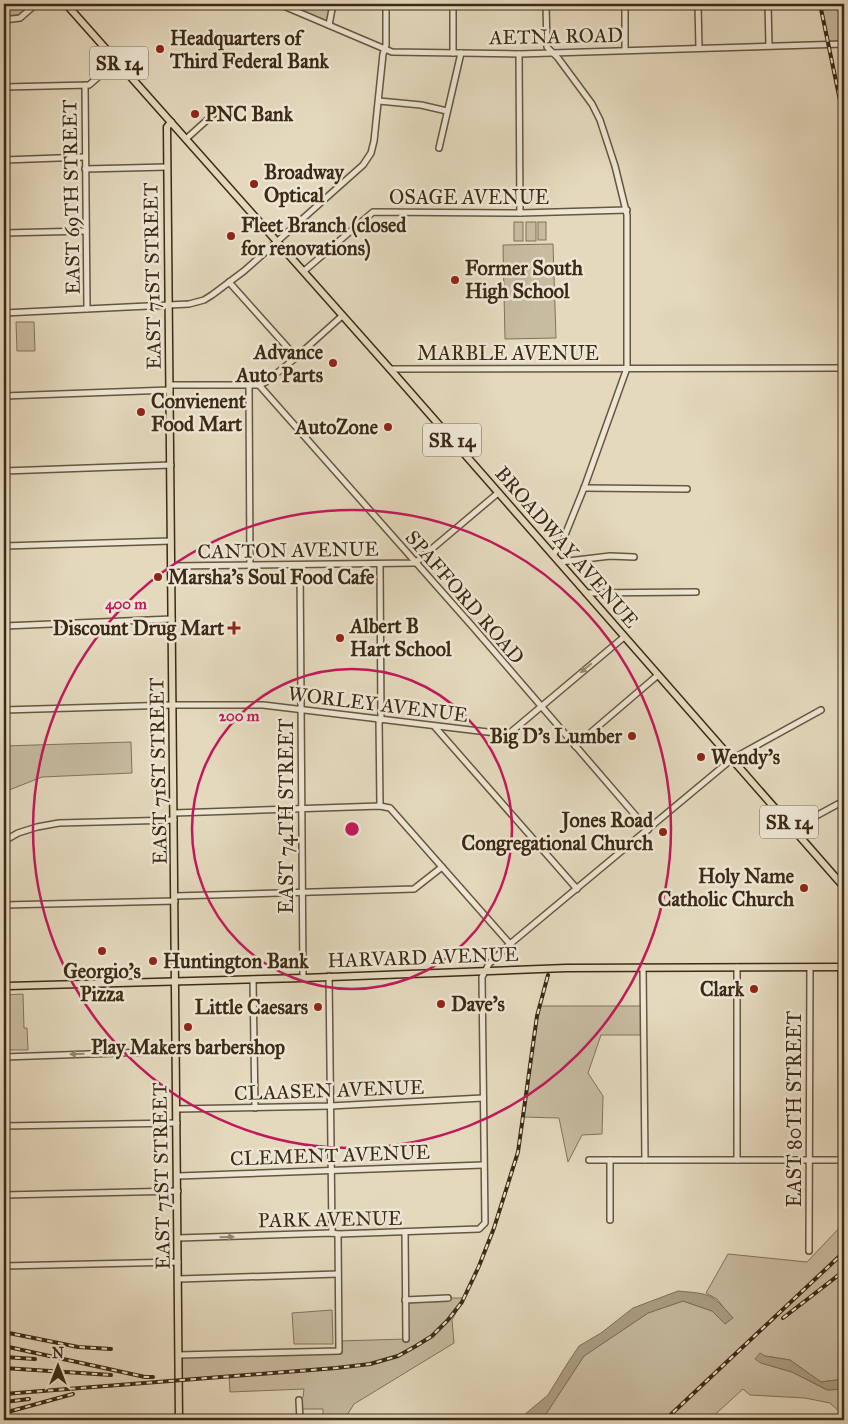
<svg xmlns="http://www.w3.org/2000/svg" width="848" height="1424" font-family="'IM FELL Great Primer',serif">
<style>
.green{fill:#c7bba0;stroke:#82725a}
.water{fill:#ab9e84;stroke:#7f7058}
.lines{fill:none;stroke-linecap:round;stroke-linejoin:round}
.minor-casing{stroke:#66563f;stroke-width:8}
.major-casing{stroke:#3c2a15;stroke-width:9}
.minor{stroke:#ede6d4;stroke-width:5}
.major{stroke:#e4d9bd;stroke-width:6}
.rail-casing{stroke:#3c2a15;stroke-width:4}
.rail{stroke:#ede6d4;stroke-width:2;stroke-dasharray:5.5;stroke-linecap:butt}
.oneway{fill:#948874}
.ring{fill:none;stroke:#c2185b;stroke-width:2.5}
.poi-dot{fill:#8f2418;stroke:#ede6d4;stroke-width:2}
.labels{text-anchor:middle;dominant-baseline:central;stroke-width:5;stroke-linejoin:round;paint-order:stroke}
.shield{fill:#ede6d4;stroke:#71624e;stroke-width:1}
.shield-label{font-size:19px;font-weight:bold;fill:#3c2a15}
.street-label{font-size:20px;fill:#3c2a15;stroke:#ede6d4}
.poi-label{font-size:20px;font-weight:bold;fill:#3c2a15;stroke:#ede6d4;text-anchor:start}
.centre{fill:#c2185b;stroke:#ede6d4;stroke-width:2.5}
.ring-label{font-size:15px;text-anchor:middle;font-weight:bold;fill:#c2185b;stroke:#ede6d4;stroke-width:5;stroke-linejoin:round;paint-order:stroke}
</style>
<rect width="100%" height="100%" fill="#e4d9bd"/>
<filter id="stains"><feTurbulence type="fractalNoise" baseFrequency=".004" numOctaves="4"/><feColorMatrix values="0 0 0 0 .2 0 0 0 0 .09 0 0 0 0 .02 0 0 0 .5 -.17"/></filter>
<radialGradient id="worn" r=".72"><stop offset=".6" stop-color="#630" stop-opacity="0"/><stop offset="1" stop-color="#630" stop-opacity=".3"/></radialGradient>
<g class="green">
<polygon points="4,4 31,4 19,15 4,16"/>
<polygon points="279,4 333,4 329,25"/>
<polygon points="820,4 844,4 844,44 828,45"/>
<polygon points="4,167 8,167 9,193 4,193"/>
<rect x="514" y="222" width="9" height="19"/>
<rect x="526" y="222" width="10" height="19"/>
<rect x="538" y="222" width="8" height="18"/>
<polygon points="553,244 556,338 505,339 503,245"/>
<polygon points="16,322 34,322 35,351 17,351"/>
<polygon points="131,742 132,773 42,777 4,792 4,746"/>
<polygon points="23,994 24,1028 27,1028 28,1050 5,1050 4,995"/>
<polygon points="539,1006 644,1006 644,1035 601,1035 588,1073 603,1096 602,1134 582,1135 568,1162 559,1118 523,1117"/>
<polygon points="844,1223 844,1379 821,1382 790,1360 765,1356 761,1363 792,1372 827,1390 844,1389 844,1416 830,1403 805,1398 750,1395 743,1389 709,1420 539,1420 546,1414 584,1356 648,1313 683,1301 712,1311 725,1324 732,1318 717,1299 706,1293 728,1254 807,1262"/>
<polygon points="448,1298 464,1298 452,1320 454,1343 354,1404 344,1420 323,1420 323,1409 299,1409 299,1400 303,1397 304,1389 230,1392 229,1376 179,1380 179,1355 338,1351 339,1341 406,1339 405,1300"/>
<polygon points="332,1310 333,1344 294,1344 292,1313"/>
</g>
<g class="water">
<path d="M678,1291C711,1294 711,1293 733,1318L725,1324L712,1311L683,1301L648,1313L584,1356L546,1414L539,1420H518L548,1395L567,1364L579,1346L601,1333L633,1308Z"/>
<polygon points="760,1353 765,1356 790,1360 821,1382 844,1379 844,1389 828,1390 792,1372 761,1363 755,1359"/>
</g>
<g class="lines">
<defs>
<g id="minor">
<polyline points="279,4 392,52 519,54 844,44"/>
<polyline points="453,4 453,53"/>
<polyline points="546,4 547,47 558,58 592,104 600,120 615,166 627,215 627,368 584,488 563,540 553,555"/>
<polyline points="625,4 625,50"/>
<polyline points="698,4 699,48"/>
<polyline points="768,4 769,46"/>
<polyline points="4,20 20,18 36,4"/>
<polyline points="329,25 333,4"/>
<polyline points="519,54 520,213"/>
<polyline points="85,85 87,309"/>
<polyline points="4,87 89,85 117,61"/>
<polyline points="379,101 421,105 447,111"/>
<polyline points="186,139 217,111"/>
<polyline points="439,148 461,53"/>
<polyline points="4,160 85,157"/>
<polyline points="85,169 167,167"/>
<polyline points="4,233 86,231"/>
<polyline points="304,271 373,212 520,213 627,210"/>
<polyline points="229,282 296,357"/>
<polyline points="4,313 189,304 204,300 212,295 244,271 363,165 371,153 374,141 383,54 386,45 386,4"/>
<polyline points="390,369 838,368"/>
<polyline points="170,385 259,385 266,382 293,360 342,316"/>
<polyline points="249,385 250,566"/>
<polyline points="259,385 473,627 648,830"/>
<polyline points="4,396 170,390"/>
<polyline points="4,471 171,465"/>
<polyline points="584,488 687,489"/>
<polyline points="4,546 171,541"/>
<polyline points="560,562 610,556 634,557"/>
<polyline points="380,564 381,720"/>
<polyline points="300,565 303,978"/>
<polyline points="172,566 415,563 498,493"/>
<polyline points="586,593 696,592"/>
<polyline points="4,626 172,619"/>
<polyline points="4,710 173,705 263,705 504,734 511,732 624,637"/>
<polyline points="379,719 380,806"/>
<polyline points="435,727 577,889"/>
<polyline points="575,746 658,675"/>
<polyline points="174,813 380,806 390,808 510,944"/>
<polyline points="794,828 838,804"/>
<polyline points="4,841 18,833 37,827 59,823 174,820"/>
<polyline points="175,896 414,889 442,867"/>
<polyline points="4,905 175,901"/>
<polyline points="643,967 645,1160"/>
<polyline points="737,967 737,1160"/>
<polyline points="841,967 842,1216"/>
<polyline points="329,976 332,1233"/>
<polyline points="253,979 255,1108"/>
<polyline points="4,1057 176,1051"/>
<polyline points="177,1109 330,1106 483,1098"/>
<polyline points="4,1126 177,1123"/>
<polyline points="589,1160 842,1160"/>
<polyline points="610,1160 610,1220"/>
<polyline points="178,1176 483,1165"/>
<polyline points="4,1195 178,1191"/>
<polyline points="405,1232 406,1339"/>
<polyline points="178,1238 332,1233 338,1234 479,1229 485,1223 482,977 489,964 510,944 732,759 821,710"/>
<polyline points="809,1251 810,967"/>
<polyline points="4,1266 178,1262"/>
<polyline points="179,1279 338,1274"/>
<polyline points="405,1300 448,1298"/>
<polyline points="179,1355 339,1351 338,1234"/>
<polyline points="299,1400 300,1420"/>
</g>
<g id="major">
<polyline points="66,4 390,369 844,887"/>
<polyline points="171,122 167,127 179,1420"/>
<polyline points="4,988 8,986 303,978 566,968 844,967"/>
</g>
</defs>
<use href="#minor" class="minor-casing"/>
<use href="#major" class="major-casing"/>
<use href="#minor" class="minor"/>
<use href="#major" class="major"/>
<defs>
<g id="rail">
<polyline points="820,4 844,120"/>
<polyline points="783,1318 844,1271"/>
<polyline points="4,1332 78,1347 111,1349"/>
<polyline points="4,1346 145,1377 153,1377"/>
<polyline points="4,1357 35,1359"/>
<polyline points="4,1368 111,1375"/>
<polyline points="4,1394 336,1368 370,1364 398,1356 416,1346 432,1336 448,1320 462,1302 479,1266 494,1228 518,1152 537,1016 548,975"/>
<polyline points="4,1402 29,1399"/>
<polyline points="4,1413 73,1394"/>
<polyline points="665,1420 844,1252"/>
</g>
</defs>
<use href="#rail" class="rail-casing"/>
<use href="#rail" class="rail"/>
</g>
<defs><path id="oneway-solid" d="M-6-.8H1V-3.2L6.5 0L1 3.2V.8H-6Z" transform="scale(1.25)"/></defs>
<g class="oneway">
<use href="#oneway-solid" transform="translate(586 668) rotate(140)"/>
<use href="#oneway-solid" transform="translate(77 1054) rotate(178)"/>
<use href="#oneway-solid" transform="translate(227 1237) rotate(-2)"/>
</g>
<g class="ring">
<circle cx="352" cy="829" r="160"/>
<circle cx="352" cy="829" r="319"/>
</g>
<g class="poi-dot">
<circle cx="160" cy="49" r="5"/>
<circle cx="195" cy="114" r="5"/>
<circle cx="254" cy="184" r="5"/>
<circle cx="231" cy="236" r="5"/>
<circle cx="455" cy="280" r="5"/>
<circle cx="333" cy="363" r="5"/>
<circle cx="141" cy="412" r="5"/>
<circle cx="388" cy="427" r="5"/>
<circle cx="158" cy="577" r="5"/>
<path d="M231.5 620.5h5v5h5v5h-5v5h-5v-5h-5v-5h5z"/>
<circle cx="340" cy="638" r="5"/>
<circle cx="632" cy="736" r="5"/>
<circle cx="701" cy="757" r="5"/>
<circle cx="663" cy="832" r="5"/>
<circle cx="804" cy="888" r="5"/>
<circle cx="102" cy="951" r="5"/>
<circle cx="153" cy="961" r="5"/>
<circle cx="754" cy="989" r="5"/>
<circle cx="441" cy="1004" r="5"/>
<circle cx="318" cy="1007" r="5"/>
<circle cx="188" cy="1027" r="5"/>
</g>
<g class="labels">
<g class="shield">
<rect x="90" y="46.5" width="58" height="33" rx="4"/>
<rect x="423" y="423.5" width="58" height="33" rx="4"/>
<rect x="760" y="805.5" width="58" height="33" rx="4"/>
</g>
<g class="shield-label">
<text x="119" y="63">SR 14</text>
<text x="452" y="440">SR 14</text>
<text x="789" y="822">SR 14</text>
</g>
<g class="street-label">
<text transform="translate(556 36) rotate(-1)">AETNA ROAD</text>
<text transform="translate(71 197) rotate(-91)">EAST 69TH STREET</text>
<text x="469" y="197">OSAGE AVENUE</text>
<text transform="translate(152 276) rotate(-91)">EAST 71ST STREET</text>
<text x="508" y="353">MARBLE AVENUE</text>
<text transform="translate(567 547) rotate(49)">BROADWAY AVENUE</text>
<text transform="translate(288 550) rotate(-1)">CANTON AVENUE</text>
<text transform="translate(465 597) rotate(49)">SPAFFORD ROAD</text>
<text transform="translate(378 704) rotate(7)">WORLEY AVENUE</text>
<text transform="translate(158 771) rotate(-91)">EAST 71ST STREET</text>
<text transform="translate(286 816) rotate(-90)">EAST 74TH STREET</text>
<text transform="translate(423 957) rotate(-2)">HARVARD AVENUE</text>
<text transform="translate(329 1090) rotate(-2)">CLAASEN AVENUE</text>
<text transform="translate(794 1109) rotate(-90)">EAST 80TH STREET</text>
<text transform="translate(330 1155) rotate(-2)">CLEMENT AVENUE</text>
<text transform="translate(161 1176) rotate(-91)">EAST 71ST STREET</text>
<text transform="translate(330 1219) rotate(-1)">PARK AVENUE</text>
</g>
<g class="poi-label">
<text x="170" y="38">Headquarters of<tspan x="170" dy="23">Third Federal Bank</tspan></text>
<text x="205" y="114">PNC Bank</text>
<text x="264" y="172">Broadway<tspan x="264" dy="23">Optical</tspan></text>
<text x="241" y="225">Fleet Branch (closed<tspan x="241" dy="23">for renovations)</tspan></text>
<text x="465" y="268">Former South<tspan x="465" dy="23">High School</tspan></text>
<text x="323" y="352" text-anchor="end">Advance<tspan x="323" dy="23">Auto Parts</tspan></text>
<text x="151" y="401">Convienent<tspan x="151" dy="23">Food Mart</tspan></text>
<text x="378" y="427" text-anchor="end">AutoZone</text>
<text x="168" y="577">Marsha's Soul Food Cafe</text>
<text x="350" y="626">Albert B<tspan x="350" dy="23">Hart School</tspan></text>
<text x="224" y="628" text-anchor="end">Discount Drug Mart</text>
<text x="622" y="736" text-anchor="end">Big D's Lumber</text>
<text x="711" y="757">Wendy's</text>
<text x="653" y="820" text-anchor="end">Jones Road<tspan x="653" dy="23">Congregational Church</tspan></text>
<text x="794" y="876" text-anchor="end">Holy Name<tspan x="794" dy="23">Catholic Church</tspan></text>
<text x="163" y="961">Huntington Bank</text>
<text x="102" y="971" text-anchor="middle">Georgio's<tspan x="102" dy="23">Pizza</tspan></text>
<text x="744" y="989" text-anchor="end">Clark</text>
<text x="451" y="1004">Dave's</text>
<text x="308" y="1007" text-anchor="end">Little Caesars</text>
<text x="188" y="1047" text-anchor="middle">Play Makers barbershop</text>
</g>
</g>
<circle cx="352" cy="829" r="8" class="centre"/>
<g class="ring-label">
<text x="126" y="609">400 m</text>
<text x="239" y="721">200 m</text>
</g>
<rect width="848" height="1424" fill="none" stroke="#e4d9bd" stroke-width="20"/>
<rect x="5" y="5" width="838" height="1414" fill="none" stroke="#3c2a15" stroke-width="2.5"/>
<rect x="10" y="10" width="828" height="1404" fill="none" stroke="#3c2a15"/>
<g transform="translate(58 1366)" stroke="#ede6d4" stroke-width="4" paint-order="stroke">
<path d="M0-4L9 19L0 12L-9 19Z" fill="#3c2a15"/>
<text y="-8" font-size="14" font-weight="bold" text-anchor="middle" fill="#3c2a15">N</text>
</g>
<rect width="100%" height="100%" filter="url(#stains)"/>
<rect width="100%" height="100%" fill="url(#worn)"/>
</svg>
